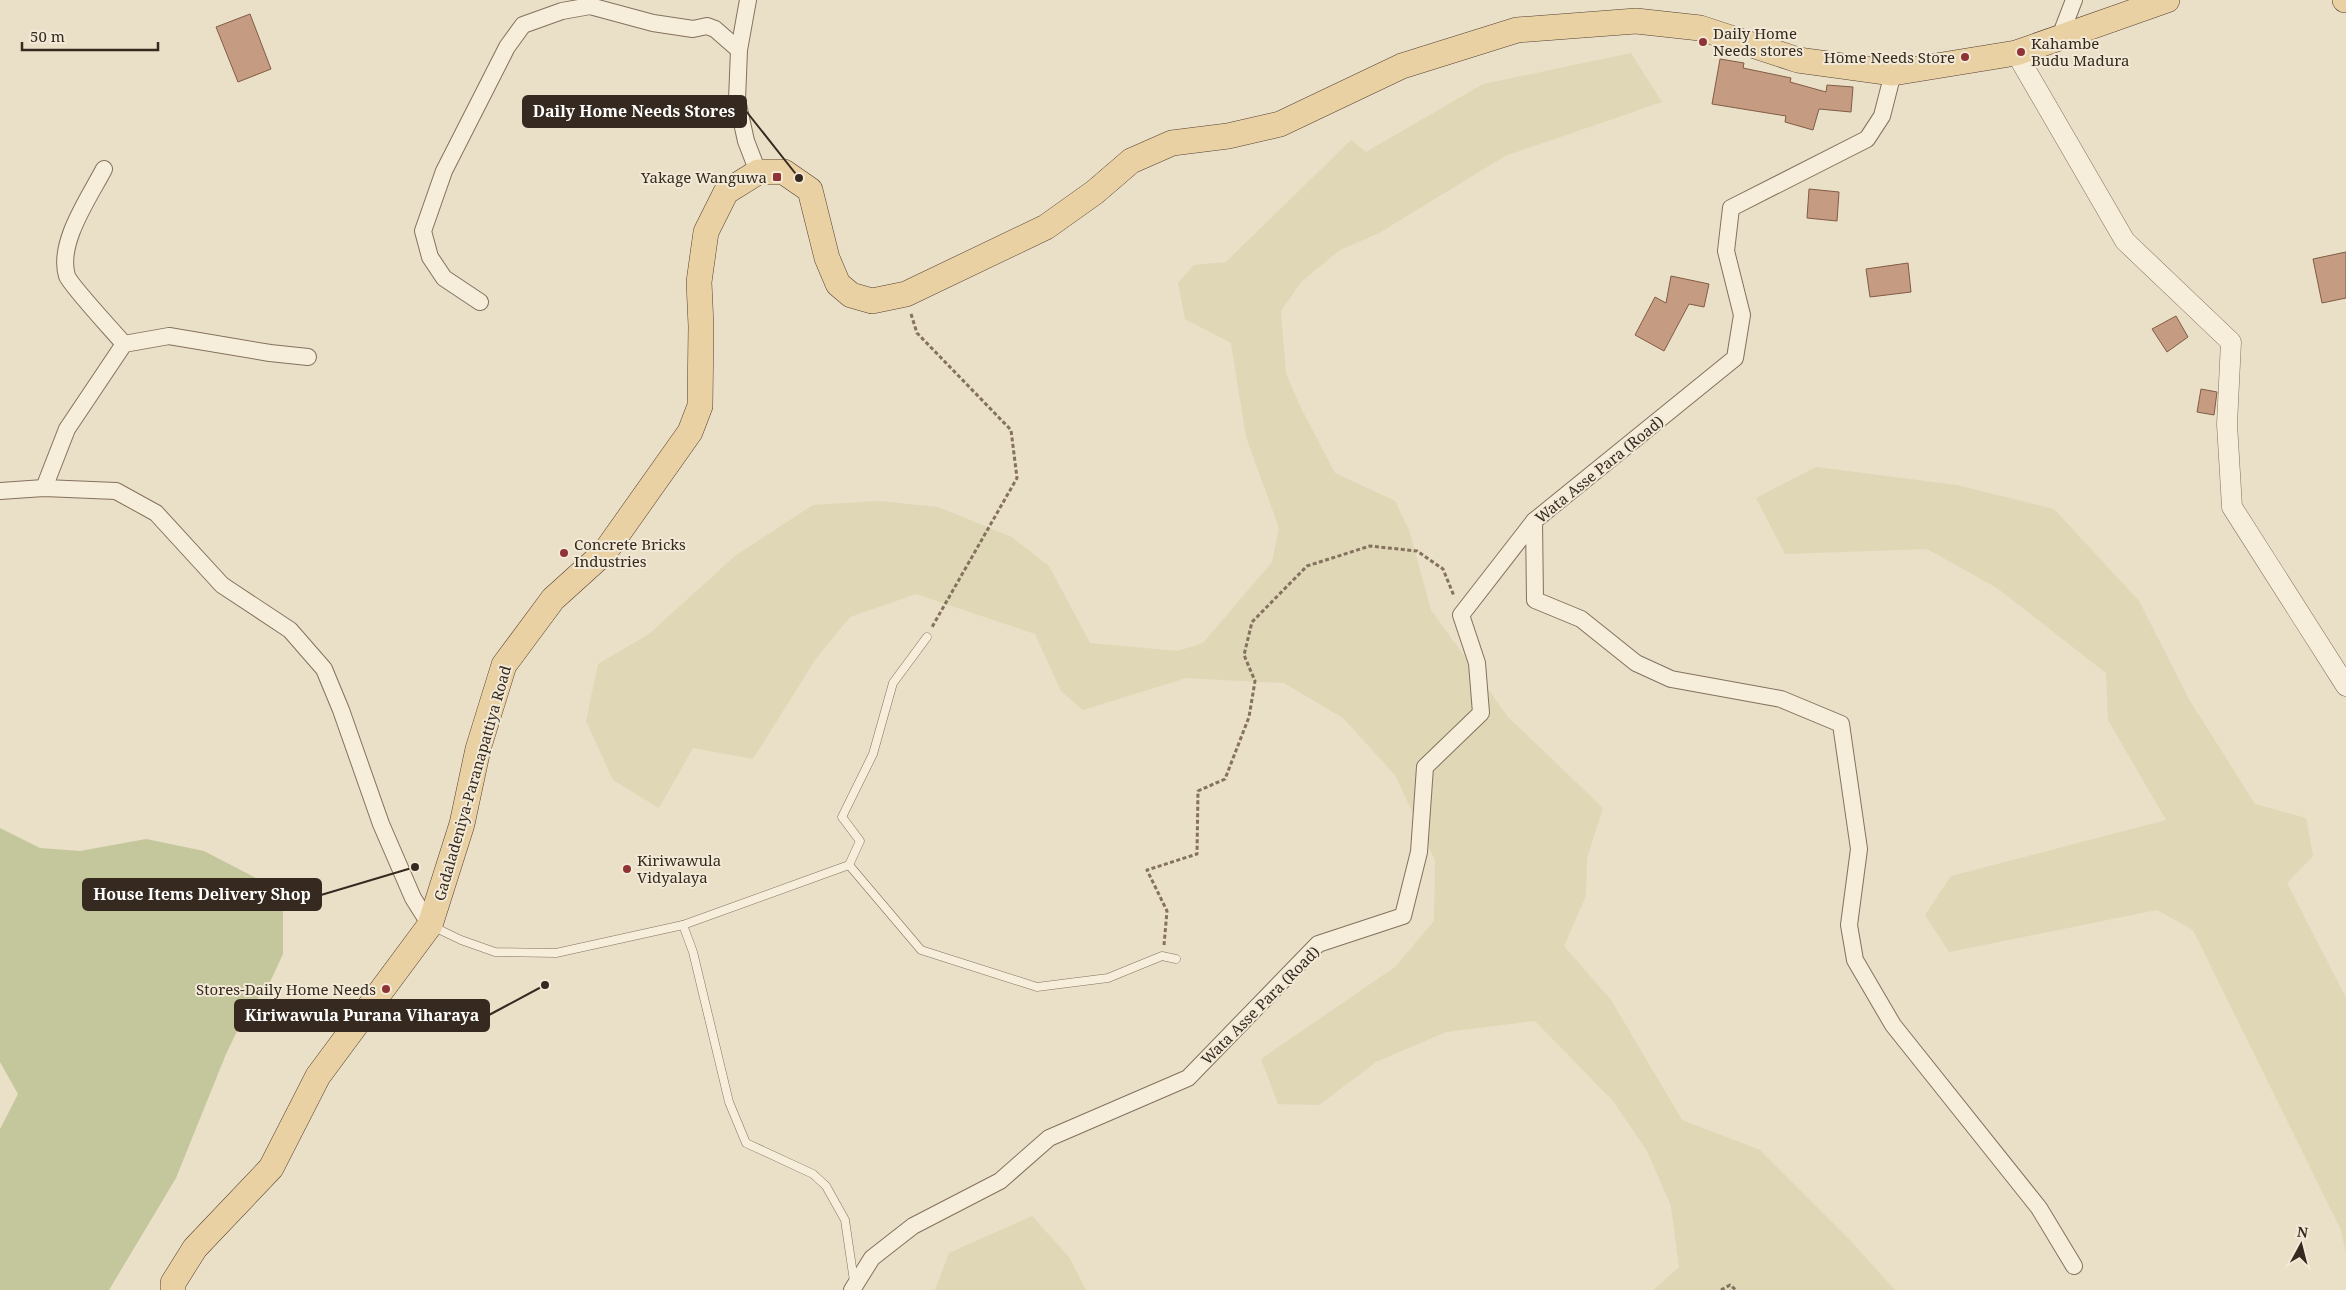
<svg xmlns="http://www.w3.org/2000/svg" width="2346" height="1290" font-family="'Noto Serif',serif">
<style>
.farmland{fill:#dfd7b5}
.green{fill:#c4c79c}
.building{fill:#c59b81;stroke:#815c46}
.lines{fill:none;stroke-linecap:round;stroke-linejoin:round}
.service-casing{stroke:#84715e;stroke-width:9}
.minor-casing{stroke:#84715e;stroke-width:18}
.tertiary-casing{stroke:#84715e;stroke-width:21}
.primary-casing{stroke:#534032;stroke-width:26}
.path{stroke:#84715e;stroke-width:3;stroke-dasharray:4 2.5;stroke-linecap:butt}
.service{stroke:#f6edda;stroke-width:8}
.minor{stroke:#f6edda;stroke-width:16}
.tertiary{stroke:#f6edda;stroke-width:20}
.primary{stroke:#ead1a3;stroke-width:25}
.poi-dot{fill:#8e3437;stroke:#f2e9d6;stroke-width:2}
.labels{text-anchor:middle;dominant-baseline:central;stroke-width:4;stroke-linejoin:round;paint-order:stroke}
.poi-label{font-size:15px;fill:#362a20;stroke:#f2e9d6;text-anchor:start}
.street-label{font-size:15px;fill:#362a20;stroke:#f2e9d6}
.leader{fill:none;stroke:#362a20;stroke-width:2}
.callout-dot{fill:#362a20;stroke:#f2e9d6;stroke-width:2}
.callout{fill:#362a20;stroke:#362a20;stroke-width:2}
.callout-label{font-size:16px;text-anchor:middle;font-weight:bold;fill:#fff}
</style>
<rect width="100%" height="100%" fill="#eadfc7"/>
<g class="farmland">
<polygon points="1631,53 1662,102 1505,156 1379,233 1340,250 1301,282 1281,311 1286,374 1301,408 1335,473 1395,501 1409,530 1431,610 1508,717 1603,808 1587,858 1586,896 1564,946 1611,1000 1682,1120 1760,1150 1850,1240 1895,1290 1653,1290 1679,1267 1671,1206 1647,1151 1613,1101 1535,1021 1446,1032 1376,1062 1319,1105 1278,1104 1261,1059 1395,967 1434,921 1435,860 1395,775 1343,718 1284,683 1186,678 1083,710 1061,691 1035,634 916,594 850,617 815,660 753,759 693,748 659,808 613,780 586,721 598,664 649,634 735,556 813,505 878,501 938,507 1012,537 1049,566 1090,643 1178,651 1203,643 1272,562 1279,528 1246,437 1231,343 1185,319 1178,283 1194,265 1226,262 1351,140 1366,152 1483,84"/>
<polygon points="1816,467 1957,485 2054,509 2139,601 2190,701 2255,804 2306,818 2313,856 2287,883 2346,998 2346,1253 2341,1230 2193,930 2157,910 1949,952 1925,915 1951,876 2166,820 2108,720 2106,673 1997,588 1927,549 1785,554 1756,498"/>
<polygon points="1032,1216 1069,1257 1086,1290 935,1290 949,1253"/>
</g>
<polygon class="green" points="0,828 40,848 80,851 146,839 204,851 258,879 283,911 283,954 270,982 243,1019 226,1054 176,1178 109,1290 0,1290 0,1129 18,1094 0,1062"/>
<g class="building">
<polygon points="250,14 271,69 238,82 216,27"/>
<polygon points="1720,59 1744,63 1743,68 1791,78 1790,82 1826,92 1827,85 1853,87 1851,112 1819,109 1813,130 1785,122 1786,116 1712,104"/>
<polygon points="1809,189 1839,192 1837,221 1807,218"/>
<polygon points="2346,252 2346,298 2322,303 2313,259"/>
<polygon points="1908,263 1911,292 1870,297 1866,269"/>
<polygon points="1671,276 1709,284 1704,307 1689,304 1664,351 1635,335 1655,297 1666,303"/>
<polygon points="2176,316 2188,337 2167,352 2152,329"/>
<polygon points="2201,389 2217,392 2214,415 2197,412"/>
</g>
<g class="lines">
<defs>
<g id="service">
<polyline points="849,865 921,950 1037,987 1108,978 1162,956 1176,959"/>
<polyline points="683,925 693,952 729,1102 746,1143 813,1174 826,1186 845,1220 854,1281"/>
<polyline points="434,927 461,940 495,952 556,953 683,925 849,865 860,841 842,817 873,754 893,683 927,637"/>
</g>
<g id="minor">
<polyline points="748,0 739,50 737,100 746,141 758,172"/>
<polyline points="2059,39 2074,0"/>
<path d="M104,169C89,198 57,243 67,276C71,286 114,332 124,344"/>
<polyline points="480,302 444,278 430,257 423,231 444,171 507,47 523,25 562,11 590,6 653,23 693,29 707,26 715,29 739,50"/>
<polyline points="44,488 67,429 124,344 169,336 270,353 308,357"/>
<polyline points="0,491 44,488 116,491 156,513 222,585 290,630 324,669 341,710 381,824 413,898 430,925"/>
<polyline points="1534,521 1535,600 1581,619 1636,663 1671,679 1781,699 1841,724 1859,849 1849,925 1855,960 1893,1025 2039,1208 2074,1266"/>
<polyline points="852,1290 872,1258 913,1226 1000,1181 1049,1138 1188,1078 1318,944 1403,916 1419,852 1425,767 1481,713 1477,663 1461,615 1534,521 1735,358 1742,315 1726,251 1731,208 1867,139 1882,116 1893,73"/>
</g>
<polyline id="tertiary" points="2016,53 2125,241 2231,342 2227,424 2232,507 2346,686"/>
<g id="primary">
<polyline points="2345,0 2346,0"/>
<polyline points="173,1290 173,1283 195,1248 271,1168 318,1076 430,925 462,824 478,749 504,665 553,599 605,552 690,432 700,406 701,326 699,282 706,232 726,192 758,172 784,172 810,190 827,258 838,284 851,295 872,301 906,294 1046,227 1095,192 1131,161 1172,143 1228,136 1280,124 1402,66 1517,30 1636,21 1700,28 1798,60 1893,73 2016,53 2167,0"/>
</g>
</defs>
<use href="#service" class="service-casing"/>
<use href="#minor" class="minor-casing"/>
<use href="#tertiary" class="tertiary-casing"/>
<use href="#primary" class="primary-casing"/>
<g class="path">
<polyline points="911,314 917,333 1011,430 1017,478 932,627"/>
<polyline points="1164,945 1167,911 1147,870 1197,854 1198,791 1225,779 1249,717 1255,681 1244,655 1252,622 1307,566 1370,546 1417,551 1443,569 1454,596"/>
<polyline points="1721,1290 1730,1285 1736,1290"/>
</g>
<use href="#service" class="service"/>
<use href="#minor" class="minor"/>
<use href="#tertiary" class="tertiary"/>
<use href="#primary" class="primary"/>
</g>
<g class="poi-dot">
<circle cx="1703" cy="42" r="5"/>
<circle cx="2021" cy="52" r="5"/>
<circle cx="1965" cy="57" r="5"/>
<rect x="772" y="172" width="10" height="10" rx="2.5"/>
<circle cx="564" cy="553" r="5"/>
<circle cx="627" cy="869" r="5"/>
<circle cx="386" cy="989" r="5"/>
</g>
<g class="labels">
<g class="poi-label">
<text x="1713" y="33">Daily Home<tspan x="1713" dy="17">Needs stores</tspan></text>
<text x="2031" y="43">Kahambe<tspan x="2031" dy="17">Budu Madura</tspan></text>
<text x="1955" y="57" text-anchor="end">Home Needs Store</text>
<text x="767" y="177" text-anchor="end">Yakage Wanguwa</text>
<text x="574" y="544">Concrete Bricks<tspan x="574" dy="17">Industries</tspan></text>
<text x="637" y="860">Kiriwawula<tspan x="637" dy="17">Vidyalaya</tspan></text>
<text x="376" y="989" text-anchor="end">Stores-Daily Home Needs</text>
</g>
<g class="street-label">
<text transform="translate(1599 469) rotate(-39)">Wata Asse Para (Road)</text>
<text transform="translate(472 783) rotate(-74)">Gadaladeniya-Paranapattiya Road</text>
<text transform="translate(1260 1005) rotate(-45)">Wata Asse Para (Road)</text>
</g>
</g>
<path class="leader" d="M799 178L746 111M415 867L321 895M545 985L489 1015"/>
<g class="callout-dot">
<circle cx="799" cy="178" r="5"/>
<circle cx="415" cy="867" r="5"/>
<circle cx="545" cy="985" r="5"/>
</g>
<g class="callout">
<rect x="523" y="96" width="223" height="31" rx="5"/>
<rect x="83" y="879" width="238" height="31" rx="5"/>
<rect x="235" y="1000" width="254" height="31" rx="5"/>
</g>
<g class="callout-label">
<text x="634" y="117">Daily Home Needs Stores</text>
<text x="202" y="900">House Items Delivery Shop</text>
<text x="362" y="1021">Kiriwawula Purana Viharaya</text>
</g>
<g transform="translate(2301 1245) rotate(7)" stroke="#f2e9d6" stroke-width="4" paint-order="stroke">
<path d="M0-4L9 19L0 12L-9 19Z" fill="#362a20"/>
<text y="-8" font-size="14" font-weight="bold" text-anchor="middle" fill="#362a20">N</text>
</g>
<path d="M22 42v8h136v-8" fill="none" stroke="#362a20" stroke-width="2.5"/>
<text x="30" y="42" font-size="15" fill="#362a20" stroke="#f2e9d6" stroke-width="4" paint-order="stroke">50 m</text>
</svg>
